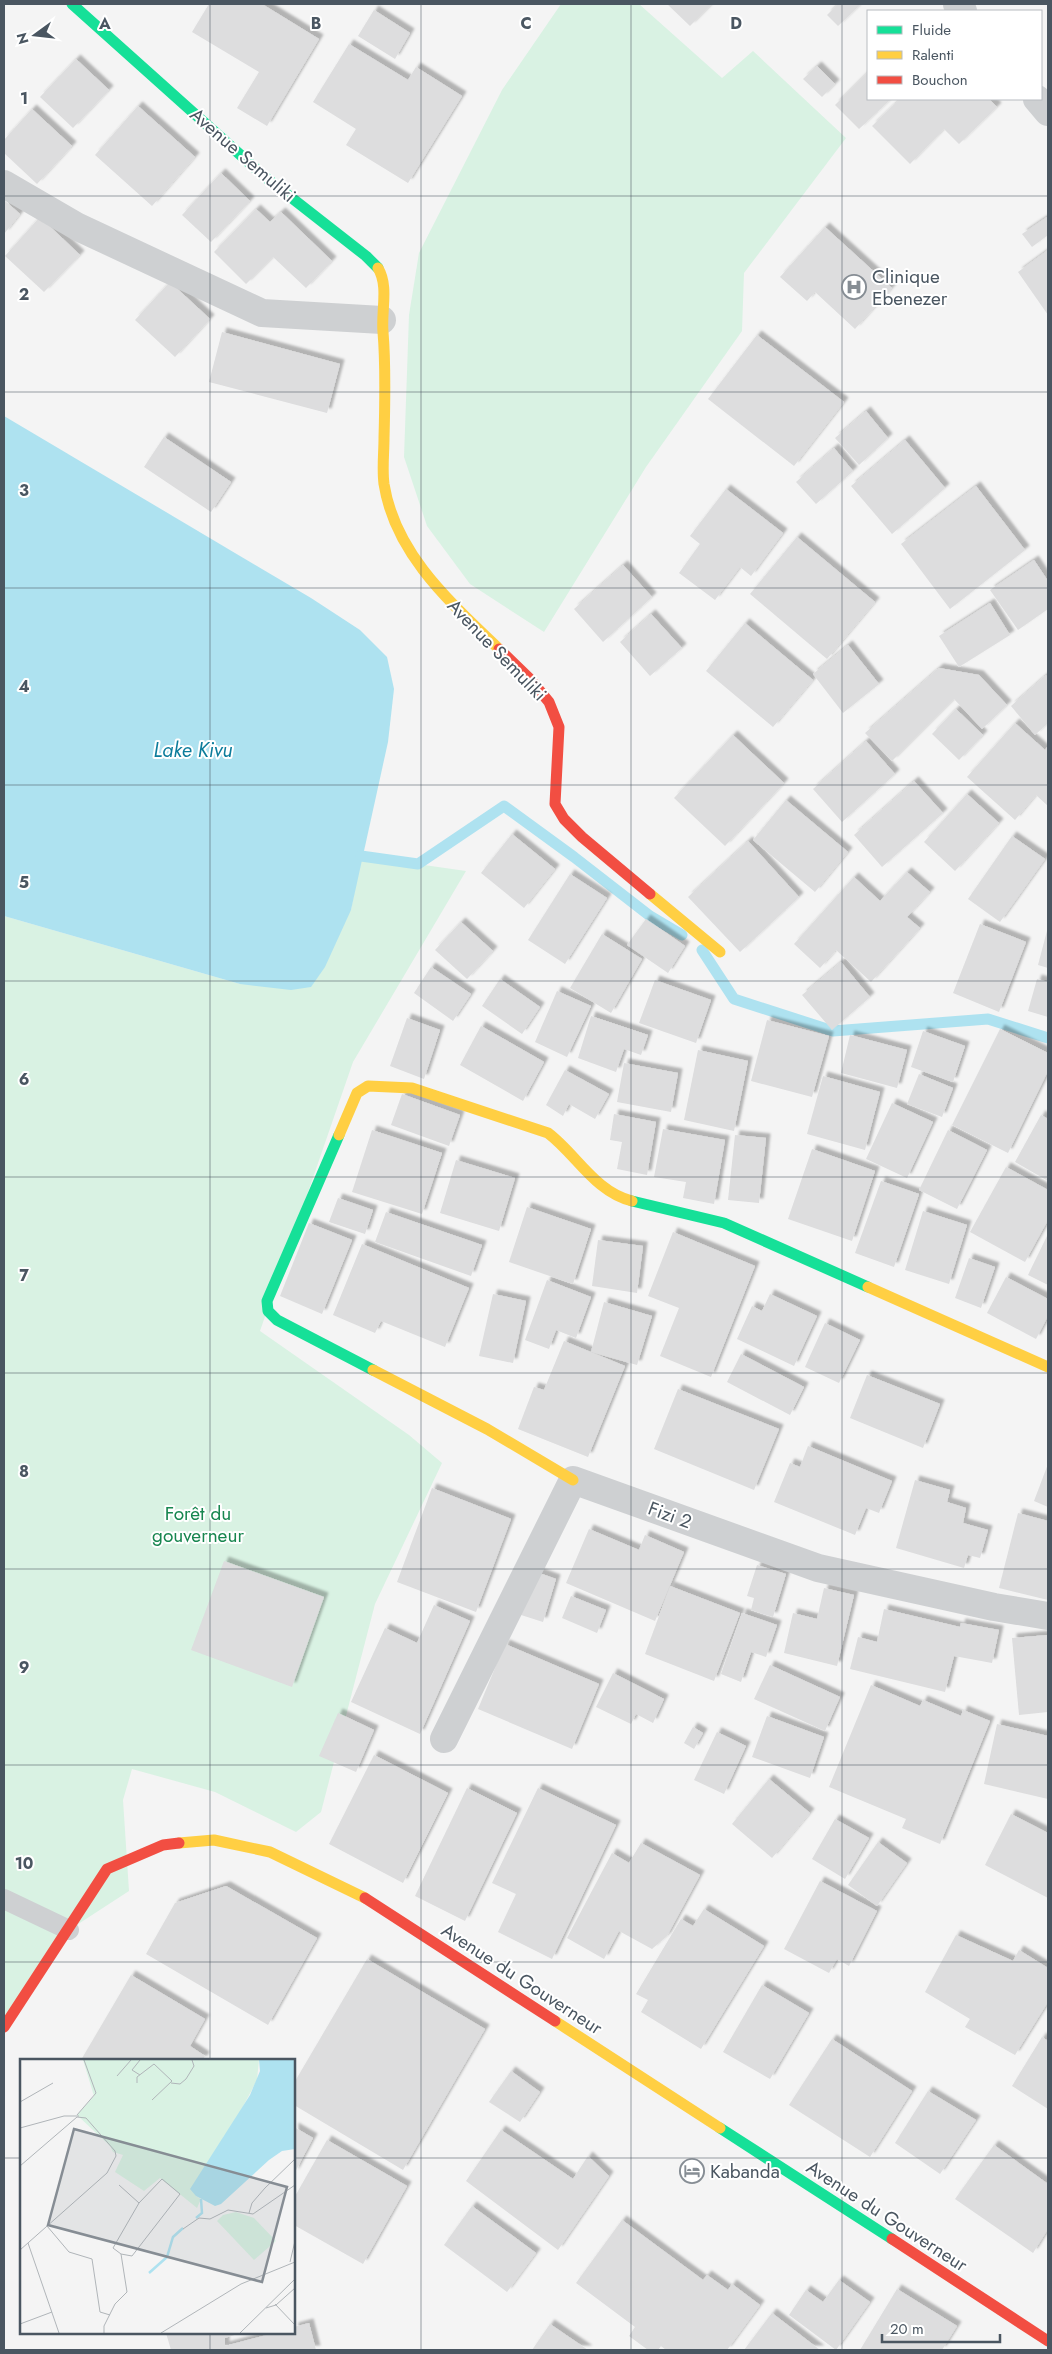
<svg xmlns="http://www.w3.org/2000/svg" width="1052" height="2354" font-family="Jost,sans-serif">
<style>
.green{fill:#d9f2e3}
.water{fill:#aee2f0}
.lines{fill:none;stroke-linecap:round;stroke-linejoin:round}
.stream{stroke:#aee2f0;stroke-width:11}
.building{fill:#ddddde;filter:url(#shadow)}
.lane{stroke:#ced0d2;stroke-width:20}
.street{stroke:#ced0d2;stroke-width:28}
.fast{stroke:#16e098;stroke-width:11}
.slow{stroke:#ffcf43;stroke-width:11}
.jam{stroke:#f24e42;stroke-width:11}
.grid{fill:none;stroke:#4a5661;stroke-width:1;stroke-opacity:0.55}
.labels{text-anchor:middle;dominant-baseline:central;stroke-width:4;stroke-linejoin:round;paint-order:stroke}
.street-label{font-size:19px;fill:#4a5661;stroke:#fff}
.poi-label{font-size:19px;fill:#4a5661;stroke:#fff;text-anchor:start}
.park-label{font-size:19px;fill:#17864f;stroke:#fff}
.water-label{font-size:20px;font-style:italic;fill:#0c7c9b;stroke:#fff}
.inset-river{fill:none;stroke:#aee2f0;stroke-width:2.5}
.inset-road{fill:none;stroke:#b0b5b9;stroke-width:1}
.view{fill:#868d94;fill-opacity:0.15;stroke:#868d94;stroke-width:2.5}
.inset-edge{fill:none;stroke:#4a5661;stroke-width:2.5}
.grid-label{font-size:16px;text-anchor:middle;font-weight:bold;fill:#4a5661;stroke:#fff;stroke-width:4;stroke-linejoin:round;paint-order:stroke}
</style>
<defs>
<filter id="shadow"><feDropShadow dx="4.5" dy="-4.5" stdDeviation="1" flood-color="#0004"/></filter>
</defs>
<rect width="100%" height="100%" fill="#f4f4f4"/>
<g class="green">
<polygon points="561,4 639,4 722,78 753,51 846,138 744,273 742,331 646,467 544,632 470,584 427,526 404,457 409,315 419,253 502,90"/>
<polygon points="361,856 466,871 353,1062 260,1331 409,1435 442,1463 375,1604 321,1812 296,1832 215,1792 132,1769 123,1800 129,1891 69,1930 4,2027 4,916 240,984 351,910"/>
</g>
<polygon class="water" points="4,416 311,598 360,630 387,657 394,689 388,742 351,910 325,967 311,987 291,990 240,984 4,916"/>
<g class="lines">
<g class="stream">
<polyline points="361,856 418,864 504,806 574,857 650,916 682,935"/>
<polyline points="702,950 734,999 833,1031 988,1019 1048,1038"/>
</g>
</g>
<g class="building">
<polygon points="209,4 262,4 319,39 267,126 237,108 259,72 192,32"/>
<polygon points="667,4 712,4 690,26"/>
<polygon points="838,4 861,4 838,26 827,15"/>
<polygon points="374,10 410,33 395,59 358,36"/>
<polygon points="349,44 408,80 416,67 462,96 408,183 346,145 356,129 313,102"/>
<polygon points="76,59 109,90 73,128 40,97"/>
<polygon points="817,66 835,84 822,97 803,79"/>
<polygon points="868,72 868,99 891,99 859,129 835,105"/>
<polygon points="900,99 989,99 997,107 959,144 944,129 910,164 872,126"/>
<polygon points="138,106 195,157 152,206 95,155"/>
<polygon points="32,109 72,146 37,184 4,153 4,140"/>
<polygon points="221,173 250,201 211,242 182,215"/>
<polygon points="4,200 20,214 4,234"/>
<polygon points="256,209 270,222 281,212 332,261 306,288 273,257 246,284 214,252"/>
<polygon points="40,217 80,255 44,292 5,256"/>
<polygon points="1047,217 1048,235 1032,247 1022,234"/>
<polygon points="825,227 892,288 855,329 815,292 807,301 780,277"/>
<polygon points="1048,250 1048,315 1018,272"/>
<polygon points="170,282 210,319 175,357 135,320"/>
<polygon points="222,332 340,364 327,413 209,382"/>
<polygon points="757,335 844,402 794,466 708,399"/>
<polygon points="866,411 888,438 859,465 835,438"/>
<polygon points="164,437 231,482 211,512 144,467"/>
<polygon points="905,440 945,488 892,534 851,486"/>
<polygon points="834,448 853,471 816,504 796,482"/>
<polygon points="976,486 1025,550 950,609 901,544"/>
<polygon points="726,489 783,533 751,576 740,567 715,600 679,573 700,544 690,536"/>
<polygon points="797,537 875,602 827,659 750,594"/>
<polygon points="1034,560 1048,581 1048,609 1018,630 990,590"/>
<polygon points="623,565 652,597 603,642 574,609"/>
<polygon points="990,603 1010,635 959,667 939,636"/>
<polygon points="651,614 682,648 650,676 620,642"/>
<polygon points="745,623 813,680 773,727 706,671"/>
<polygon points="848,645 879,684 843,713 813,674"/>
<polygon points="939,668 979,675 1007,705 982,729 954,699 892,761 865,733"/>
<polygon points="1046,675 1048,678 1048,723 1035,735 1011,706"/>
<polygon points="956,709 983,735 959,760 932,734"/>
<polygon points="1015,723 1045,750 1048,746 1048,806 1036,795 1015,820 967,777"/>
<polygon points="733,735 784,783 725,846 674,798"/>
<polygon points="866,741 895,774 842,822 813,789"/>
<polygon points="914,781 943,813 882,867 854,835"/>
<polygon points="967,794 999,823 955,871 924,842"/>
<polygon points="786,800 848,852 815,892 753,840"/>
<polygon points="512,834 555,869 524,908 481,873"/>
<polygon points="1012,836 1045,859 1000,922 968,899"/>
<polygon points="748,841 799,897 740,952 688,897"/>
<polygon points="907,872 930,892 907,917 920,928 871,982 836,950 820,968 794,944 854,877 880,901"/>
<polygon points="570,874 607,898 565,964 528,940"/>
<polygon points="646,919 685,946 668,973 627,945"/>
<polygon points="461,922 493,951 467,979 435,950"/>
<polygon points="980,924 1026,942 999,1012 953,993"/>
<polygon points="1048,927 1048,968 1038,965"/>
<polygon points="602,934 642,959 611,1013 570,988"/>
<polygon points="841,962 870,997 832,1030 802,995"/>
<polygon points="431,967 471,994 453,1021 414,993"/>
<polygon points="500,979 540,1007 522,1034 482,1006"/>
<polygon points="1037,979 1048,982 1048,1017 1028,1011"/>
<polygon points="655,980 711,1000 696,1043 639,1023"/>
<polygon points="557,991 591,1006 567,1057 535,1042"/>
<polygon points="591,1016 648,1035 641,1055 624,1049 616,1072 578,1058"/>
<polygon points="407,1018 440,1030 424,1079 390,1066"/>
<polygon points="767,1020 829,1036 812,1097 751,1081"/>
<polygon points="481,1026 544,1062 523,1101 460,1065"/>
<polygon points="1000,1029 1048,1053 1048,1071 1008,1153 952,1125"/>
<polygon points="923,1031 965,1046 953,1082 911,1067"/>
<polygon points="850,1035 907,1050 897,1088 841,1073"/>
<polygon points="698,1050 748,1061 734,1131 684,1120"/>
<polygon points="624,1063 678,1073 671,1112 617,1102"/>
<polygon points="565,1070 609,1094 595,1119 569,1104 563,1116 546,1105"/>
<polygon points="919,1074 953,1088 942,1117 907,1104"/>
<polygon points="823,1076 880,1092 865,1150 807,1134"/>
<polygon points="402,1094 460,1115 449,1146 391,1125"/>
<polygon points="892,1103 933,1122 907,1178 866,1159"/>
<polygon points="614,1114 656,1122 647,1175 617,1169 622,1142 610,1140"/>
<polygon points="1041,1115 1048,1119 1048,1181 1015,1162"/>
<polygon points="663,1129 725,1140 714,1204 683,1198 686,1182 654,1177"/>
<polygon points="372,1130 442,1153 422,1214 352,1192"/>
<polygon points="948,1130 987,1150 957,1209 919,1190"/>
<polygon points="735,1135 766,1138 759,1203 728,1200"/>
<polygon points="812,1149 875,1171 852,1241 788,1219"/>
<polygon points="456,1160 515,1178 499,1231 440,1213"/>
<polygon points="1006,1167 1048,1190 1048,1220 1025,1262 970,1232"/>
<polygon points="881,1181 919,1194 894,1267 855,1253"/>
<polygon points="338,1198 373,1210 365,1234 329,1222"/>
<polygon points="527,1207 591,1229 573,1284 509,1262"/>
<polygon points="923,1211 967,1225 949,1284 905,1270"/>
<polygon points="386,1212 482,1245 471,1276 375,1242"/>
<polygon points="309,1223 352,1240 322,1314 280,1296"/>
<polygon points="673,1232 755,1266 711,1377 660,1356 679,1308 648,1296"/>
<polygon points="1048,1234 1048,1285 1028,1275"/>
<polygon points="598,1240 643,1246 637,1293 592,1286"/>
<polygon points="362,1244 469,1288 445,1347 381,1321 375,1333 333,1315"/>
<polygon points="969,1258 995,1267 981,1308 955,1298"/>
<polygon points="1006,1277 1048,1299 1048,1316 1036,1339 987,1313"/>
<polygon points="547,1280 591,1297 576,1338 556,1330 549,1349 525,1340"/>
<polygon points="493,1294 526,1301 513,1363 479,1356"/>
<polygon points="770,1294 817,1316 794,1366 737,1339 752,1306 762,1311"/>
<polygon points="604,1302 652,1316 637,1365 591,1352"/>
<polygon points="825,1323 860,1340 839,1383 805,1367"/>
<polygon points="564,1341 625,1366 588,1457 518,1429 534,1387 544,1390"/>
<polygon points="741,1354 804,1387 790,1415 727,1382"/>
<polygon points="867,1375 940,1404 923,1448 850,1418"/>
<polygon points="678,1389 779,1429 754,1490 654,1449"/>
<polygon points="808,1446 892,1481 879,1513 866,1508 855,1535 774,1502 790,1463 800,1467"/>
<polygon points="1048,1464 1048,1507 1034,1501"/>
<polygon points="915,1480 950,1490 947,1502 966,1508 963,1523 988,1530 980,1558 968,1555 964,1568 896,1548"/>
<polygon points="432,1488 511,1519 476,1612 397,1582"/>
<polygon points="1018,1513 1048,1521 1048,1600 999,1588"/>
<polygon points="589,1529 639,1550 645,1535 684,1552 655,1621 566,1583"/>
<polygon points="224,1561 324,1597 292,1687 191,1650"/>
<polygon points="757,1565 786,1574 773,1617 751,1610 754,1598 747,1596"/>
<polygon points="531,1570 556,1579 543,1622 518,1614"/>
<polygon points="670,1586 740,1613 714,1681 645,1654"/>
<polygon points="824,1588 854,1595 837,1666 784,1653 793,1613 817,1619"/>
<polygon points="571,1596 606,1610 597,1633 562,1618"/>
<polygon points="434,1605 470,1621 420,1734 351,1702 385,1628 417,1643"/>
<polygon points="884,1609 960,1627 961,1623 999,1630 992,1663 954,1656 945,1692 850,1669 858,1637 877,1642"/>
<polygon points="742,1613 777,1625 766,1657 751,1652 741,1682 721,1674"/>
<polygon points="1048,1635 1048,1712 1019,1715 1012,1638"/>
<polygon points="505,1644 599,1684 572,1749 478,1709"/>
<polygon points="770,1665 840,1697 825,1731 754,1699"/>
<polygon points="613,1673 664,1699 653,1723 636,1714 631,1724 596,1707"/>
<polygon points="871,1685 920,1706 923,1700 961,1716 963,1710 990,1721 940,1844 902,1828 906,1819 829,1787"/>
<polygon points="338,1713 374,1730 356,1772 319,1756"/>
<polygon points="767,1716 824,1737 810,1778 752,1757"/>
<polygon points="997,1724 1048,1736 1048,1799 984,1784"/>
<polygon points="693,1727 703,1733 694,1749 684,1743"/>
<polygon points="717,1732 746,1746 724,1794 694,1780"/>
<polygon points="374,1755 448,1793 403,1883 329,1844"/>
<polygon points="769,1779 810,1813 772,1858 732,1824"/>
<polygon points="467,1788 517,1813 465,1921 415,1896"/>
<polygon points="538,1788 616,1825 552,1959 498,1932 516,1894 492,1883"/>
<polygon points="1011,1814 1048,1833 1048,1898 985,1865"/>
<polygon points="835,1819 869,1838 845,1879 812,1859"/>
<polygon points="878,1842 907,1863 877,1906 848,1885"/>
<polygon points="641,1843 700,1875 667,1936 652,1949 619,1931 604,1959 567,1938 612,1853 629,1863"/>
<polygon points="820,1881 877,1911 849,1966 837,1959 829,1973 784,1949"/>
<polygon points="226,1886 317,1938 268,2025 146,1954 175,1903"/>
<polygon points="704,1909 764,1946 701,2049 641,2012 648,2000 636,1994 681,1919 693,1926"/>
<polygon points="956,1935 1013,1961 1019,1950 1048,1968 1048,2002 1015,2055 965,2027 970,2019 925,1992"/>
<polygon points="367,1959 485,2029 403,2170 294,2105 294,2083"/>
<polygon points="131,1975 205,2019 190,2046 205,2056 203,2060 81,2060"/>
<polygon points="762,1985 809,2013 770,2079 723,2052"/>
<polygon points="1042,2037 1048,2041 1048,2109 1012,2086"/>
<polygon points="832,2039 912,2091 870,2157 789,2105"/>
<polygon points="511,2071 540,2092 520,2122 489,2102"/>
<polygon points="928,2091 976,2120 940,2174 895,2143"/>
<polygon points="294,2127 313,2138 294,2174"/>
<polygon points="501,2130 573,2179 588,2156 609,2176 558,2250 466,2181"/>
<polygon points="327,2140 407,2186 363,2264 294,2225 294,2198"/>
<polygon points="994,2145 1048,2184 1048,2229 1033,2253 955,2199"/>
<polygon points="472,2206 536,2253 507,2292 444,2245"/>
<polygon points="622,2220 703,2280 707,2275 728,2290 732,2284 760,2305 727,2350 666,2350 661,2346 658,2350 648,2350 629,2336 635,2327 576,2283"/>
<polygon points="839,2280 870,2302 836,2350 789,2315 806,2290 823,2302"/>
<polygon points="897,2289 957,2326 942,2350 860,2350"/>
<polygon points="772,2313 820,2350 744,2350"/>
<polygon points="309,2323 316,2350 171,2350 166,2333 241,2333 225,2338 225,2346 274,2333 294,2333 294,2327"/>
<polygon points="550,2324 588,2350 532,2350"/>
</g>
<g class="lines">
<polyline class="lane" points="4,1899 69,1930"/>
<g class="street">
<polyline points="957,4 963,11"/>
<polyline points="1037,99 1048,112"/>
<polyline points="4,184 78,227 262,313 382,320"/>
<polyline points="444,1739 573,1480 818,1568 994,1607 1048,1616"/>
</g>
<g class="fast">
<polyline points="72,4 265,177 366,256 378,268"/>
<polyline points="339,1135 267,1301 268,1311 277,1320 373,1370"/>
<polyline points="632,1201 724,1223 868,1287"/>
<polyline points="720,2128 892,2239"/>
</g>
<g class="slow">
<path d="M378,268C389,286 381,311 383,332C386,367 385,402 384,438C384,453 382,469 384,484C395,554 450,602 499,649"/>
<polyline points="650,894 720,952"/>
<path d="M339,1135L357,1093L368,1086L412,1088L548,1133C576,1154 595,1192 632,1201"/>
<polyline points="868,1287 1048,1367"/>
<polyline points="373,1370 487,1429 573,1480"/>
<polyline points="179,1843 214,1840 270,1852 365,1898"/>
<polyline points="555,2021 720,2128"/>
</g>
<g class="jam">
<polyline points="499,649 530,679 549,702 559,727 555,804 564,819 582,837 650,894"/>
<polyline points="365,1898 555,2021"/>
<polyline points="4,2027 107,1869 163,1845 179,1843"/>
<polyline points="892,2239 1048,2341"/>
</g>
</g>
<path class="grid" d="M210,4V2060M421,4V2350M631,4V2350M842,4V2350M4,196H1048M4,392H1048M4,588H1048M4,785H1048M4,981H1048M4,1177H1048M4,1373H1048M4,1569H1048M4,1765H1048M4,1962H1048M4,2158H21M294,2158H1048M210,2333V2350"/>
<defs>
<symbol id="hospital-ring" viewBox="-11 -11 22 22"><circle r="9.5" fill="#fff" stroke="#868d94" stroke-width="1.5"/><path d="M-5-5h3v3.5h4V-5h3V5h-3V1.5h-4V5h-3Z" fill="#868d94"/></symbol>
<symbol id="hotel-ring" viewBox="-11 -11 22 22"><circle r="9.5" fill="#fff" stroke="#868d94" stroke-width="1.5"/><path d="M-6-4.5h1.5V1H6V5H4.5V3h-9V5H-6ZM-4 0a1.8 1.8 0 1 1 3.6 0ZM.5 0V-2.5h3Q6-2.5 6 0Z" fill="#868d94"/></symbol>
</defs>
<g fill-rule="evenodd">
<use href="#hospital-ring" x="840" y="273" width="28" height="28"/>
<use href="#hotel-ring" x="678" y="2157" width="28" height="28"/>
</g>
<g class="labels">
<g class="street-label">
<text transform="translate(243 155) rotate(41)">Avenue Semuliki</text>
<text transform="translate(497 650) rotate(46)">Avenue Semuliki</text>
<text transform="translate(670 1515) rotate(20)">Fizi 2</text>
<text transform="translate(522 1979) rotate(33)">Avenue du Gouverneur</text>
<text transform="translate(887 2216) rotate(33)">Avenue du Gouverneur</text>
</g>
<g class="poi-label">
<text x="872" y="276">Clinique<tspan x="872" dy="22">Ebenezer</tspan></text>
<text x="710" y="2171">Kabanda</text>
</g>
<g class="park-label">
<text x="198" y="1513">Forêt du<tspan x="198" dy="22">gouverneur</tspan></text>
</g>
<g class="water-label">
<text x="193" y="750">Lake Kivu</text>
</g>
</g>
<g transform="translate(20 2059)">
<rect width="275" height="275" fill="#f4f4f4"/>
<path d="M63,1H239L237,21L211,70L204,77L176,137L181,140L177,149L140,119L124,132L95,113L103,96L93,93L90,87L57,56L74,37ZM216,153L234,159L256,182L234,201L197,162L203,156Z" fill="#d9f2e3"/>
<path d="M239,1H275V90L262,92L249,101L201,145L195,147L176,137L170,130L230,36L240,12Z" fill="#aee2f0"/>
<path class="inset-river" d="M176,159L182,154L181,140M129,214L147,198L153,178L163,169"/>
<path class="inset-road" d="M120,1L112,11L120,16M97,17L111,1M117,24V18L134,5L152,22L132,41M151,24L160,25L166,20L174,7L172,1M0,43L33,24M57,56L76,34L64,1M0,69L44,57H59M0,107L57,58L66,59L95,92L96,97L87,114L0,191M229,154L232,144L245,129L275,100M27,167L49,193L72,200L80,253L90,256M163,170L179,159L190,160L208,151L233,155L275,126M8,184L39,274M101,195L112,197L160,135L142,120L119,144M270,203L275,182M255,245L275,266M246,249L256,246L275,229M0,265L32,253M84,274V267L95,245L107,233L101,195L93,189L119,144L99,126M141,274L221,225L275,203M220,274L275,220"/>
<path class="view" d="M54,70L267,128L242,223L28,166Z"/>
<rect width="275" height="275" class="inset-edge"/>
</g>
<g class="grid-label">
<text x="105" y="29">A</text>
<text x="316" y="29">B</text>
<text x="526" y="29">C</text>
<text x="736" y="29">D</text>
<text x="24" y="104">1</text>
<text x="24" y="300">2</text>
<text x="24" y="496">3</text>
<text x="24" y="692">4</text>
<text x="24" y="888">5</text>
<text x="24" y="1085">6</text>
<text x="24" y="1281">7</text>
<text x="24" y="1477">8</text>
<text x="24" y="1673">9</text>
<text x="24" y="1869">10</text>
</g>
<rect width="1052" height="2354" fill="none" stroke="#4a5661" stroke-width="10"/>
<rect x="867" y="10" width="175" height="90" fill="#ffffff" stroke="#b7bbc0"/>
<rect x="877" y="26" width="25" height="8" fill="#16e098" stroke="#b7bbc0"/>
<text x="912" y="35" font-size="15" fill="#4a5661">Fluide</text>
<rect x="877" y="51" width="25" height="8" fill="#ffcf43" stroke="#b7bbc0"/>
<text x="912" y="60" font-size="15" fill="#4a5661">Ralenti</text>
<rect x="877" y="76" width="25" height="8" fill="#f24e42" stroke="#b7bbc0"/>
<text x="912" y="85" font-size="15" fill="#4a5661">Bouchon</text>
<g transform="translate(35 35) rotate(255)" stroke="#ffffff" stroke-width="4" paint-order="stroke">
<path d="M0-4L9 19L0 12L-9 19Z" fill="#4a5661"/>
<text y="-8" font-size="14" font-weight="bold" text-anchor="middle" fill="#4a5661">N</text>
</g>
<path d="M882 2334v8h118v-8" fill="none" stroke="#4a5661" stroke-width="2.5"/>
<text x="890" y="2334" font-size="15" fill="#4a5661" stroke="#ffffff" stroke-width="4" paint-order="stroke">20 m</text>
</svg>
